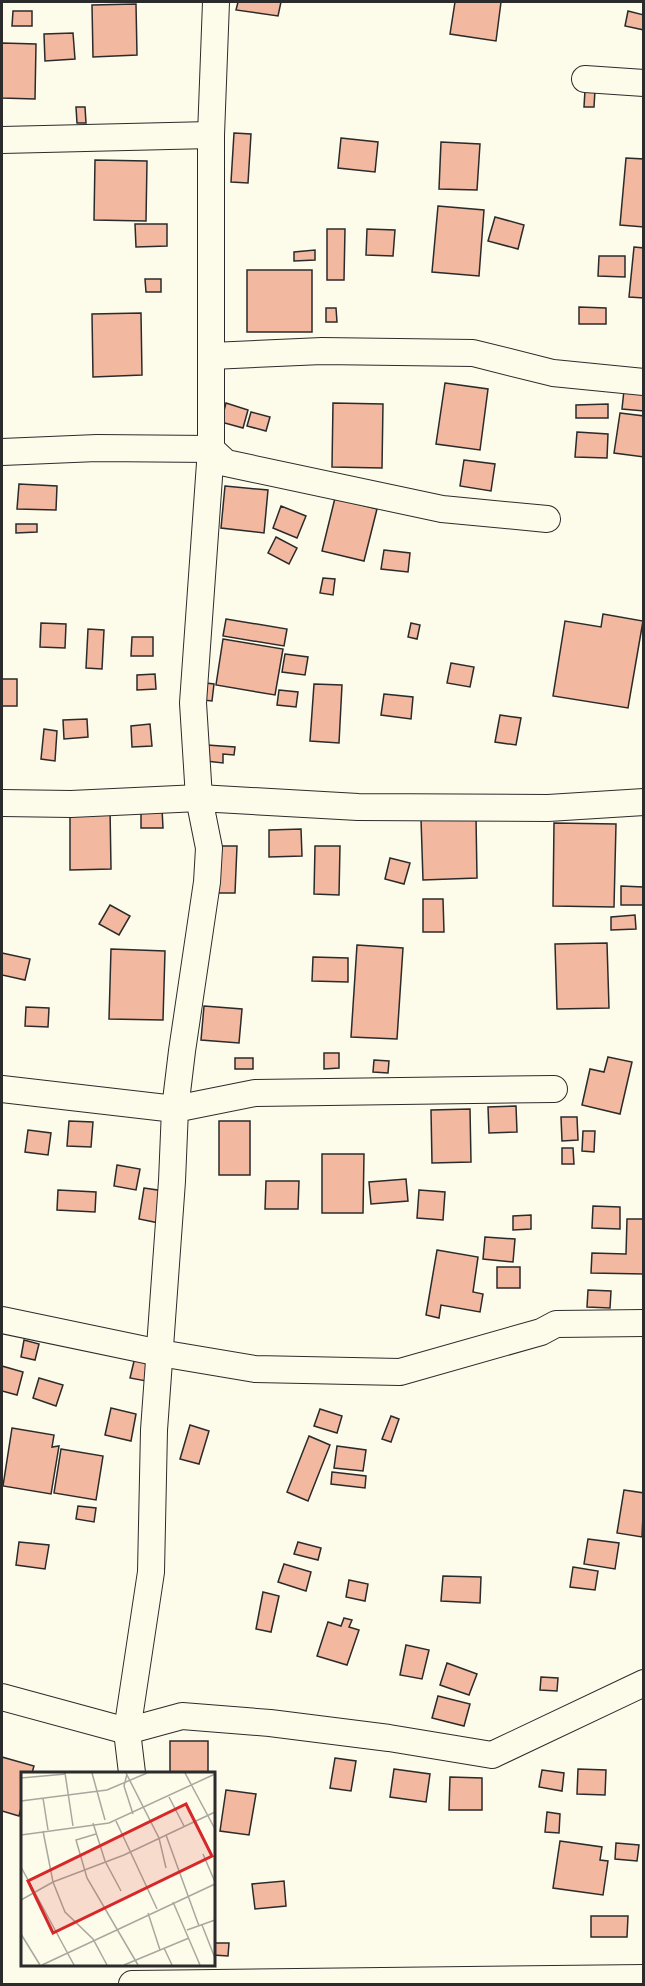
<svg xmlns="http://www.w3.org/2000/svg" width="645" height="1986" font-family="Lato,sans-serif">
<style>
.building{fill:#f2b8a0;stroke:#2b2b2b;stroke-width:1.5}
.lines{fill:none;stroke-linecap:round;stroke-linejoin:round}
.minor-casing{stroke:#2b2b2b;stroke-width:28}
.minor{stroke:#fdfbea;stroke-width:26}
.inset-road{fill:none;stroke:#a9a89e;stroke-width:1.5}
.view{fill:#d62828;fill-opacity:0.15;stroke:#d62828;stroke-width:3}
.inset-edge{fill:none;stroke:#2b2b2b;stroke-width:3}
</style>
<rect width="100%" height="100%" fill="#fdfbea"/>
<g class="building">
<polygon points="238,2 281,2 278,16 236,10"/>
<polygon points="455,2 501,2 496,41 450,34"/>
<polygon points="136,4 137,55 93,57 92,5"/>
<polygon points="13,11 32,11 32,26 12,26"/>
<polygon points="628,11 644,15 644,30 625,26"/>
<polygon points="73,33 75,59 45,61 44,34"/>
<polygon points="2,43 36,44 35,99 2,98"/>
<polygon points="585,90 595,90 594,107 584,107"/>
<polygon points="76,107 85,107 86,123 77,123"/>
<polygon points="234,133 251,134 248,183 231,182"/>
<polygon points="341,138 378,142 375,172 338,168"/>
<polygon points="441,142 480,144 477,190 439,189"/>
<polygon points="626,158 644,159 644,227 620,225"/>
<polygon points="95,160 147,161 146,221 94,220"/>
<polygon points="438,206 484,210 479,276 432,272"/>
<polygon points="495,217 524,225 518,249 488,241"/>
<polygon points="135,224 167,224 167,246 136,247"/>
<polygon points="327,229 345,229 344,280 327,280"/>
<polygon points="367,229 395,230 393,256 366,255"/>
<polygon points="634,247 644,248 644,298 629,297"/>
<polygon points="315,250 315,260 294,261 294,252"/>
<polygon points="599,256 625,256 625,277 598,276"/>
<rect x="247" y="270" width="65" height="62"/>
<polygon points="145,279 161,279 161,292 146,292"/>
<polygon points="579,307 606,308 606,324 579,324"/>
<polygon points="326,308 336,308 337,322 326,322"/>
<polygon points="141,313 142,375 93,377 92,314"/>
<polygon points="445,383 488,389 480,450 436,444"/>
<polygon points="624,390 644,392 644,411 622,409"/>
<polygon points="226,403 248,410 243,428 221,422"/>
<polygon points="333,403 383,404 382,468 332,467"/>
<polygon points="608,404 608,418 576,418 576,405"/>
<polygon points="251,412 270,417 266,431 247,426"/>
<polygon points="620,413 644,416 644,457 614,453"/>
<polygon points="577,432 608,434 607,458 575,457"/>
<polygon points="464,460 495,464 491,491 460,486"/>
<polygon points="19,484 57,486 56,510 17,509"/>
<polygon points="225,486 268,490 264,533 221,528"/>
<polygon points="335,498 377,509 364,561 322,551"/>
<polygon points="281,506 306,516 297,538 273,528"/>
<polygon points="16,524 37,524 37,532 16,533"/>
<polygon points="276,537 297,548 289,564 268,553"/>
<polygon points="384,550 410,553 408,572 381,569"/>
<polygon points="323,578 335,579 333,595 320,593"/>
<polygon points="603,614 643,621 628,708 553,696 565,621 601,627"/>
<polygon points="226,619 287,629 284,646 223,636"/>
<polygon points="41,623 66,624 65,648 40,647"/>
<polygon points="411,623 420,625 417,639 408,637"/>
<polygon points="88,629 104,630 102,669 86,668"/>
<polygon points="132,637 153,637 153,656 131,656"/>
<polygon points="223,639 283,649 275,695 216,685"/>
<polygon points="285,654 308,657 305,675 282,672"/>
<polygon points="451,663 474,667 470,687 447,683"/>
<polygon points="155,674 156,689 137,690 137,675"/>
<rect x="2" y="679" width="15" height="27"/>
<polygon points="197,682 214,684 212,701 195,699"/>
<polygon points="314,684 342,685 339,743 310,741"/>
<polygon points="279,690 298,692 296,707 277,705"/>
<polygon points="384,694 413,697 411,719 381,715"/>
<polygon points="500,715 521,718 516,745 495,742"/>
<polygon points="87,719 88,737 64,739 63,720"/>
<polygon points="150,724 152,746 132,747 131,726"/>
<polygon points="44,729 57,731 55,761 41,759"/>
<polygon points="207,745 235,747 234,755 223,754 223,763 206,761"/>
<polygon points="110,808 111,869 70,870 70,809"/>
<polygon points="141,809 162,809 163,828 141,828"/>
<polygon points="476,817 477,878 423,880 421,819"/>
<polygon points="554,823 616,824 614,907 553,906"/>
<polygon points="301,829 302,856 269,857 269,830"/>
<polygon points="217,846 237,846 235,893 215,893"/>
<polygon points="315,846 340,846 339,895 314,894"/>
<polygon points="390,858 410,863 404,884 385,879"/>
<polygon points="621,886 643,887 643,905 621,905"/>
<polygon points="423,899 443,899 444,932 423,932"/>
<polygon points="110,905 130,916 119,935 99,924"/>
<polygon points="635,915 636,929 611,930 611,917"/>
<polygon points="607,943 609,1008 557,1009 555,944"/>
<polygon points="357,945 403,948 397,1039 351,1037"/>
<polygon points="111,949 165,951 163,1020 109,1019"/>
<polygon points="2,953 30,959 25,980 2,975"/>
<polygon points="313,957 348,958 348,982 312,981"/>
<polygon points="204,1006 242,1009 239,1043 201,1040"/>
<polygon points="26,1007 49,1008 48,1027 25,1026"/>
<polygon points="324,1053 339,1053 339,1068 324,1069"/>
<polygon points="608,1057 632,1062 620,1114 582,1105 590,1069 604,1072"/>
<rect x="235" y="1058" width="18" height="11"/>
<polygon points="374,1060 389,1061 388,1073 373,1072"/>
<polygon points="516,1106 517,1132 489,1133 488,1107"/>
<polygon points="470,1109 471,1162 432,1163 431,1110"/>
<polygon points="561,1117 577,1117 578,1140 562,1141"/>
<polygon points="69,1121 93,1122 91,1147 67,1146"/>
<rect x="219" y="1121" width="31" height="54"/>
<polygon points="28,1130 51,1133 48,1155 25,1152"/>
<polygon points="583,1131 595,1131 594,1152 582,1151"/>
<polygon points="562,1148 573,1148 574,1164 562,1164"/>
<polygon points="322,1154 364,1154 363,1213 322,1213"/>
<polygon points="117,1165 140,1169 136,1190 114,1186"/>
<polygon points="406,1179 408,1201 371,1204 369,1182"/>
<polygon points="266,1181 299,1181 298,1209 265,1209"/>
<polygon points="144,1188 164,1191 159,1223 139,1219"/>
<polygon points="58,1190 96,1192 95,1212 57,1210"/>
<polygon points="419,1190 445,1192 443,1220 417,1218"/>
<polygon points="593,1206 620,1207 620,1229 592,1228"/>
<polygon points="531,1215 531,1229 513,1230 513,1216"/>
<polygon points="627,1219 644,1219 644,1274 591,1273 592,1253 626,1254"/>
<polygon points="485,1237 515,1239 513,1262 483,1259"/>
<polygon points="437,1250 478,1257 473,1292 483,1294 480,1312 441,1305 439,1318 426,1315"/>
<rect x="497" y="1267" width="23" height="21"/>
<polygon points="588,1290 611,1291 610,1308 587,1307"/>
<polygon points="24,1340 39,1344 35,1360 21,1357"/>
<polygon points="135,1357 151,1361 146,1381 130,1378"/>
<polygon points="2,1366 23,1372 17,1395 2,1391"/>
<polygon points="39,1378 63,1385 56,1406 33,1398"/>
<polygon points="111,1408 136,1414 131,1441 105,1435"/>
<polygon points="320,1409 342,1416 337,1433 314,1426"/>
<polygon points="391,1416 399,1419 391,1442 382,1439"/>
<polygon points="190,1425 209,1431 199,1464 180,1459"/>
<polygon points="12,1428 54,1435 52,1447 59,1446 51,1494 3,1486"/>
<polygon points="309,1436 330,1445 308,1501 287,1492"/>
<polygon points="337,1446 366,1450 363,1471 334,1468"/>
<polygon points="61,1449 103,1456 96,1500 54,1493"/>
<polygon points="332,1472 366,1476 365,1488 331,1484"/>
<polygon points="624,1490 644,1493 642,1537 617,1533"/>
<polygon points="78,1506 96,1508 94,1522 76,1519"/>
<polygon points="588,1539 619,1543 615,1569 584,1564"/>
<polygon points="19,1542 49,1545 45,1569 16,1565"/>
<polygon points="298,1542 321,1548 318,1560 294,1554"/>
<polygon points="284,1564 311,1572 306,1591 278,1582"/>
<polygon points="573,1567 598,1571 595,1590 570,1587"/>
<polygon points="443,1576 481,1577 480,1603 441,1601"/>
<polygon points="349,1580 368,1584 365,1601 346,1597"/>
<polygon points="263,1592 279,1596 271,1632 256,1629"/>
<polygon points="344,1618 352,1620 349,1627 359,1630 347,1665 317,1656 328,1622 341,1626"/>
<polygon points="406,1645 429,1650 422,1679 400,1675"/>
<polygon points="447,1663 477,1674 469,1695 440,1685"/>
<polygon points="541,1677 558,1678 557,1691 540,1690"/>
<polygon points="438,1696 470,1704 464,1726 432,1718"/>
<rect x="170" y="1741" width="38" height="32"/>
<polygon points="2,1757 34,1766 32,1773 22,1773 22,1804 19,1816 2,1811"/>
<polygon points="335,1758 356,1761 351,1791 330,1788"/>
<polygon points="394,1769 430,1774 426,1802 390,1797"/>
<polygon points="578,1769 606,1770 605,1795 577,1794"/>
<polygon points="542,1770 564,1773 562,1791 539,1787"/>
<polygon points="450,1777 482,1778 482,1810 449,1810"/>
<polygon points="226,1790 256,1794 249,1835 220,1831"/>
<polygon points="547,1812 560,1814 559,1833 545,1832"/>
<polygon points="560,1841 602,1847 600,1860 608,1861 603,1895 553,1888"/>
<polygon points="616,1843 639,1845 637,1861 615,1859"/>
<polygon points="284,1881 286,1906 255,1909 252,1884"/>
<polygon points="591,1916 628,1916 627,1937 591,1937"/>
<polygon points="213,1943 229,1943 228,1956 213,1955"/>
</g>
<g class="lines">
<defs>
<g id="minor">
<polyline points="585,79 644,83"/>
<polyline points="2,140 211,135"/>
<polyline points="211,356 322,351 473,353 553,373 644,382"/>
<polyline points="2,452 97,448 211,449 226,463 442,509 547,519"/>
<polyline points="2,803 71,804 199,798 358,807 548,808 644,802"/>
<polyline points="2,1089 175,1109 255,1093 554,1089"/>
<polyline points="2,1320 160,1353 255,1369 400,1372 541,1332 556,1324 644,1323"/>
<polyline points="2,1697 127,1731 182,1716 270,1723 389,1738 492,1755 644,1683"/>
<polyline points="132,1773 127,1731 151,1572 154,1430 172,1181 175,1109 182,1051 207,882 209,848 199,798 193,703 211,449 211,135 216,2"/>
<polyline points="132,1984 644,1978"/>
</g>
</defs>
<use href="#minor" class="minor-casing"/>
<use href="#minor" class="minor"/>
</g>
<g transform="translate(21 1772)">
<rect width="194" height="194" fill="#fdfbea"/>
<path class="inset-road" d="M44,1L52,54M71,1L84,48M105,1L138,66L145,96M164,1L194,57M106,2L103,14L112,42M0,6L45,2M148,25L163,54M22,26L27,58M0,29L86,18L126,1M95,49L136,137M72,51L84,89L100,119M22,59L32,110L44,140L72,167L86,193M75,62L55,68L66,106L117,193M0,63L88,51L194,2M145,63L178,154M182,82L194,110M0,95L53,193M0,128L32,110L103,83L194,40M152,130L179,193M127,141L139,178M181,153L194,186M166,158L194,148M0,162L19,193M143,176L151,193M21,193L194,112M103,193L168,166"/>
<path class="view" d="M165,32L191,84L32,161L7,109Z"/>
<rect width="194" height="194" class="inset-edge"/>
</g>
<rect width="645" height="1986" fill="none" stroke="#2b2b2b" stroke-width="6"/>
</svg>
